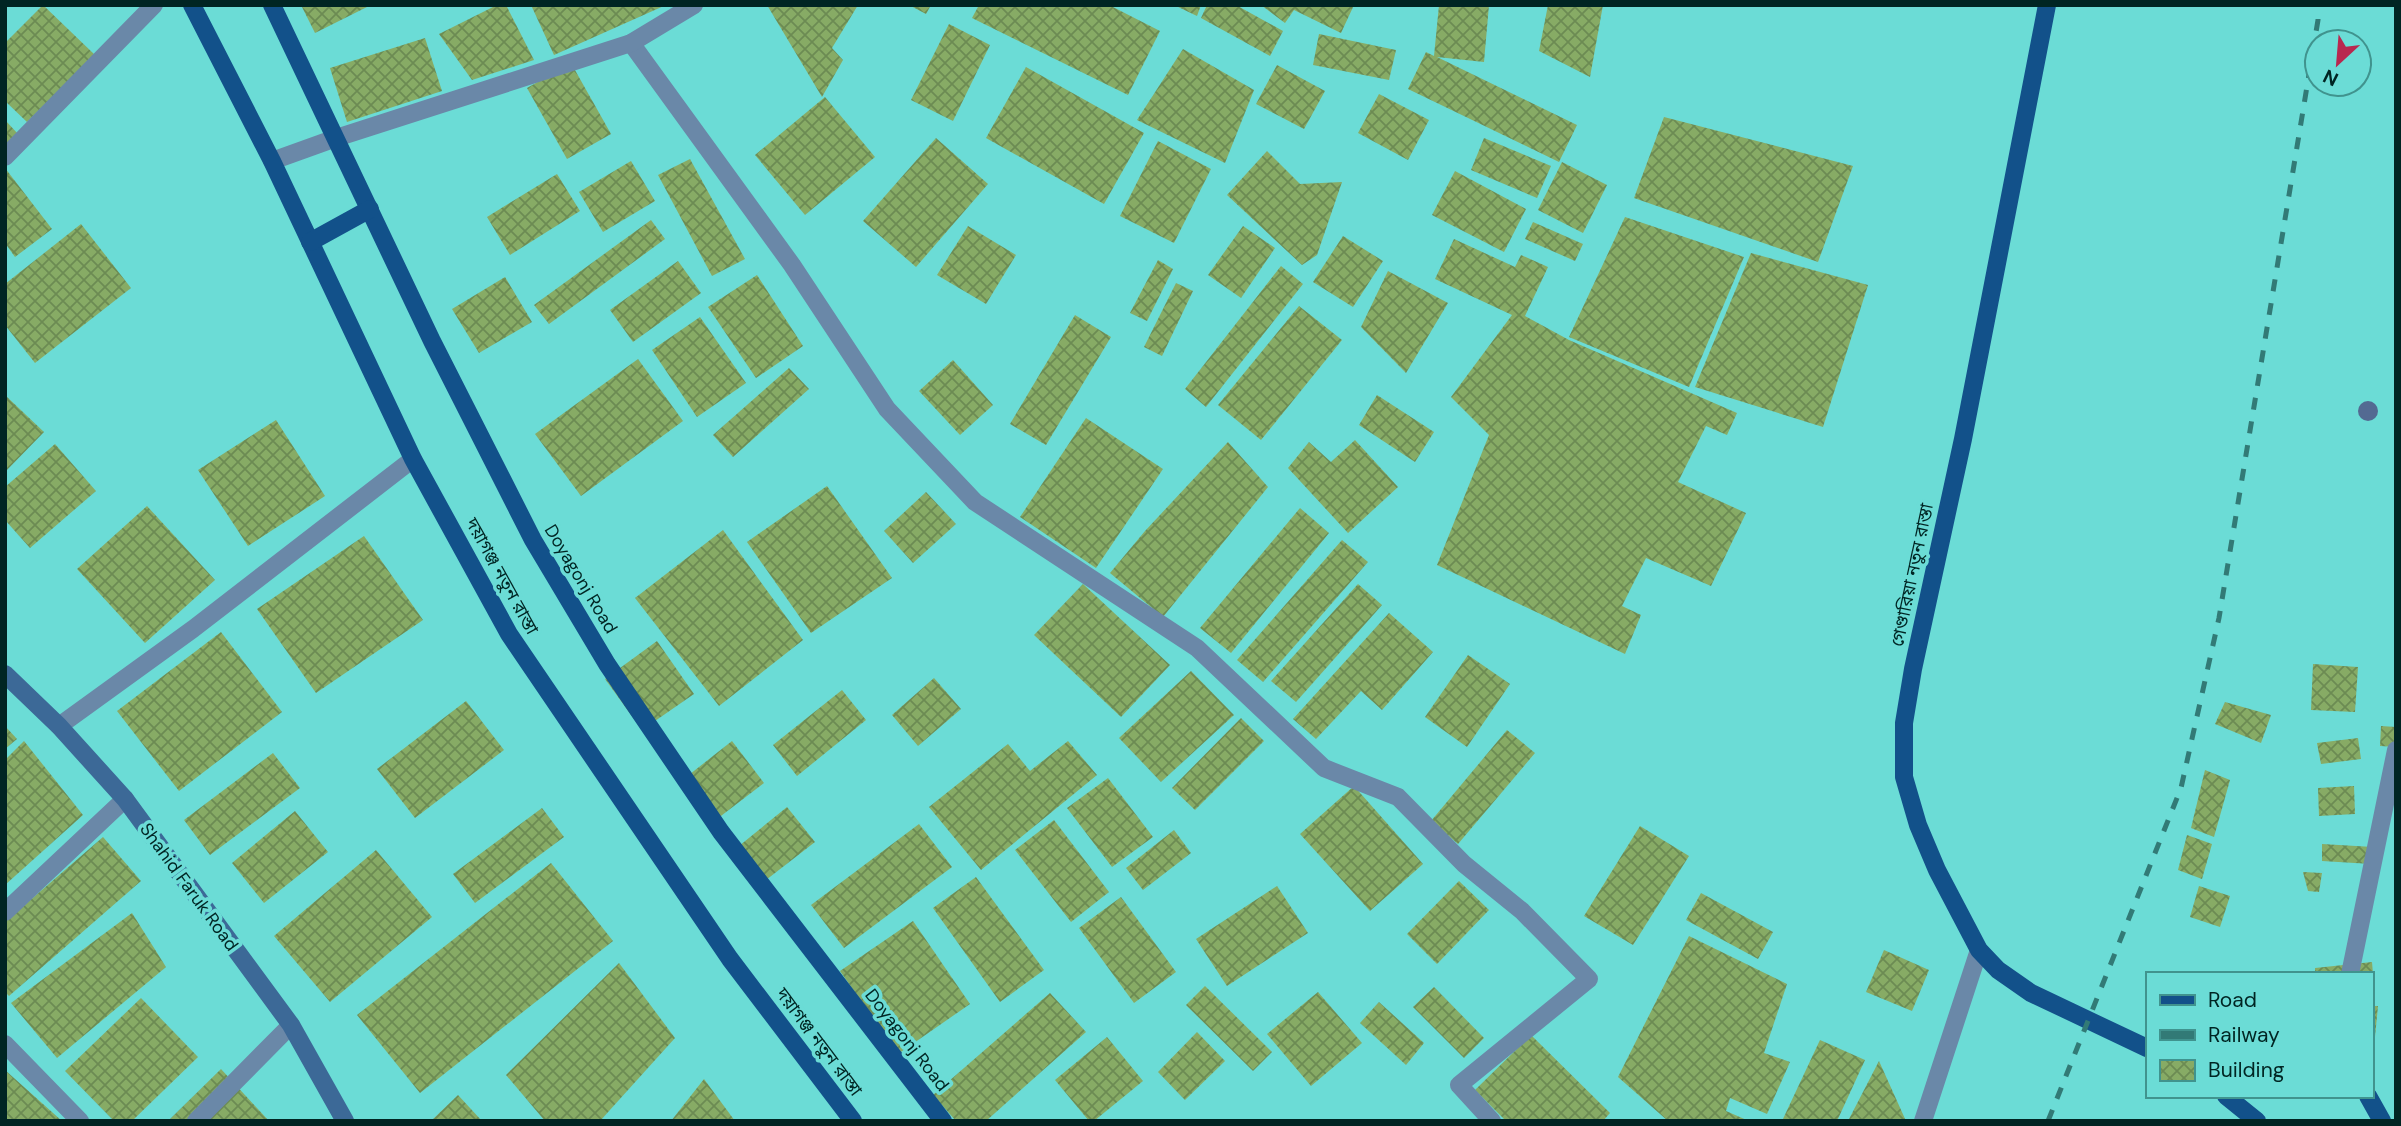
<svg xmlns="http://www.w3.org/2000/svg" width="2401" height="1126" font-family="'DM Sans','Noto Sans Bengali',sans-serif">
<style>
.building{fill:url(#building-cross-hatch)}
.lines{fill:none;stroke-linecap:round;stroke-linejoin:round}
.lane{stroke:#6a88a8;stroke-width:18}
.street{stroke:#6a88a8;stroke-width:18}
.secondary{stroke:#3c6997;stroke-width:18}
.primary{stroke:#12518a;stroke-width:18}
.rail{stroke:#327a76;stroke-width:5;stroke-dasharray:12 12;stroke-linecap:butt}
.tree{fill:#536a92}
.labels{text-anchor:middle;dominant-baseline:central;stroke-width:7;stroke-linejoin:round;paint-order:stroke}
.street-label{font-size:18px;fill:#002523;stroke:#6bdcd6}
</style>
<defs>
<pattern id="building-cross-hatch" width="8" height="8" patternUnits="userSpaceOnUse" patternTransform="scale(1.75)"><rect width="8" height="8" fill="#87ab65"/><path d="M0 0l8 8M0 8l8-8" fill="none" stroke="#6c8b53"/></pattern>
</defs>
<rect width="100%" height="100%" fill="#6bdcd6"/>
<g class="building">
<polygon points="43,5 95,55 27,122 5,101 5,43"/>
<polygon points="301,5 371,5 315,33"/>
<polygon points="497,5 506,5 534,60 472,80 439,34"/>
<polygon points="531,5 666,5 554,55"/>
<polygon points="767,5 858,5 832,48 843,60 822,97"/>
<polygon points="909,5 931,5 926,14"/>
<polygon points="979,5 1109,5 1160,31 1128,95 972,18"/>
<polygon points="1174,5 1201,5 1197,16"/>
<polygon points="1207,5 1236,5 1283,31 1270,56 1201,18"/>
<polygon points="1261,5 1354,5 1341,33 1294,10 1285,23"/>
<polygon points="1439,5 1489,5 1484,62 1437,57 1577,125 1559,162 1408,89 1426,52 1434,56"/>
<polygon points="1548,5 1603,5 1590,77 1539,51"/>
<polygon points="949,24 990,45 953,121 911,100"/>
<polygon points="1319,34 1396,50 1389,80 1313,65"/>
<polygon points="425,38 442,91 347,122 330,68"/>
<polygon points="1183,49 1254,90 1225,163 1137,120"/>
<polygon points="571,63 611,134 567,159 527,88"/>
<polygon points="1277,65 1325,91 1304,129 1256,104"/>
<polygon points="1026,67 1144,133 1104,204 986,138"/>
<polygon points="1379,94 1429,120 1408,160 1358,133"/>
<polygon points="825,97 875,157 805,215 755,155"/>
<polygon points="1664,117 1853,166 1818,262 1634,198"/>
<polygon points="5,120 19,135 5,147"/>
<polygon points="936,138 988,184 916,267 863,221"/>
<polygon points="1484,138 1551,166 1537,198 1471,170"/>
<polygon points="1158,141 1211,169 1174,243 1120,216"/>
<polygon points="1267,151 1300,184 1342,182 1317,255 1302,265 1227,195"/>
<polygon points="690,159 745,259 712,276 658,175"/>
<polygon points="631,161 655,201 603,232 579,192"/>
<polygon points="1562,162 1607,185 1583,233 1538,210"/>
<polygon points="5,168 52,229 15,257 5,243"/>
<polygon points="1455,171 1526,209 1504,252 1432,215"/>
<polygon points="557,174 580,211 510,255 487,217"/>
<polygon points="1625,217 1744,257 1689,387 1569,337"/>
<polygon points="651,220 665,239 549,324 534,305"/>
<polygon points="1533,222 1583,244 1575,261 1525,239"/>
<polygon points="81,224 131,288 35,363 5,325 5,284"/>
<polygon points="968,226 1016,255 986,304 937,275"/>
<polygon points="1243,226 1275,248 1241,298 1208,275"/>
<polygon points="1343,236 1383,261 1353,307 1313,282"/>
<polygon points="1454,239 1515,267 1521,255 1548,267 1525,316 1569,340 1737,413 1727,435 1706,426 1678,482 1746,513 1711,586 1646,558 1622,606 1641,615 1625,654 1437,565 1489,435 1451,397 1512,315 1435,279"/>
<polygon points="1751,253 1868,285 1823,427 1695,387"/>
<polygon points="1158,260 1173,269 1147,321 1130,313"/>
<polygon points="678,261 701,293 633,342 610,310"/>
<polygon points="1281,266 1303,284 1206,407 1185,389"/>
<polygon points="1388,271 1448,303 1406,373 1361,327"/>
<polygon points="757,275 803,346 756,378 708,307"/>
<polygon points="505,277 532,322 479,353 452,309"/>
<polygon points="1176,283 1193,291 1162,356 1144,347"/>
<polygon points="1299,306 1342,340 1261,440 1218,405"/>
<polygon points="1075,315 1111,337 1046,445 1010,424"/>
<polygon points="700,317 746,383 697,417 652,350"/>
<polygon points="638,359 683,421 581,496 535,434"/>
<polygon points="953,360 993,405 960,435 919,391"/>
<polygon points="789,368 809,389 733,457 713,435"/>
<polygon points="5,395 44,432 5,472"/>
<polygon points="1377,395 1434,432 1415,462 1359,425"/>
<polygon points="1086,418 1163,469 1096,568 1020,517"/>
<polygon points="276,420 325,496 248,546 198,470"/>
<polygon points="1355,440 1398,487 1348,533 1288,468 1309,442 1331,462"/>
<polygon points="1228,442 1268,487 1163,617 1110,573 1145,531"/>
<polygon points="55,444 96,491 30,548 5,520 5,487"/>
<polygon points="827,486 892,578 811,633 747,542"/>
<polygon points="926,492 956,524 913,563 884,531"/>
<polygon points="147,506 215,580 145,643 77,569"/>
<polygon points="1300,508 1329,533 1231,653 1200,628"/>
<polygon points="723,530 803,640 719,706 635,598"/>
<polygon points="364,536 423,620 316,693 257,609"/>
<polygon points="1342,540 1368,562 1263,682 1237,660"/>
<polygon points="1083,584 1170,665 1121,717 1034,635"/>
<polygon points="1358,584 1382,605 1296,702 1271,681"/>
<polygon points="1389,613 1433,652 1382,710 1361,691 1316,739 1293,719"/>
<polygon points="221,632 282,712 179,791 117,711"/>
<polygon points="657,641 694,694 642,730 605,679"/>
<polygon points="1468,655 1510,684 1467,747 1425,717"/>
<polygon points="2313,664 2358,667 2355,712 2311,710"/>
<polygon points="1191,671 1234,715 1161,782 1119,738"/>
<polygon points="934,678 961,709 918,746 892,715"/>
<polygon points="842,690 866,720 797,776 773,745"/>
<polygon points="466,701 504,750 415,818 377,769"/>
<polygon points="2225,702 2271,715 2261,743 2215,724"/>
<polygon points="1241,718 1264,741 1195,810 1172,788"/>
<polygon points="5,726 17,739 5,749"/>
<polygon points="2381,726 2396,727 2396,747 2380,746"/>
<polygon points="1507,730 1535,753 1458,844 1431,821"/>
<polygon points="2358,738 2361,759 2321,764 2317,743"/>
<polygon points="24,741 83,815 5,885 5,760"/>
<polygon points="732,741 764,783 717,819 685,778"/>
<polygon points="1068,741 1097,775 981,870 929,807 1008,744 1030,771"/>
<polygon points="273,753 300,788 210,855 184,820"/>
<polygon points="2205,770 2230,780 2214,837 2191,828"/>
<polygon points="1108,778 1153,837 1112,867 1067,808"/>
<polygon points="1354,786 1423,864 1370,911 1300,834"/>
<polygon points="2354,786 2355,814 2319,816 2318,788"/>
<polygon points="787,807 815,842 766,880 739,846"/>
<polygon points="542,808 564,837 475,903 453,874"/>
<polygon points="295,811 328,852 264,903 232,863"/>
<polygon points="1054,820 1109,892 1071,922 1015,850"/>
<polygon points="919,824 952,867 844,948 811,905"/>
<polygon points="1640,826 1689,856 1633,945 1584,916"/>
<polygon points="1174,830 1191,853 1143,890 1126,868"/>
<polygon points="2187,835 2212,844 2202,879 2178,870"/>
<polygon points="103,837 141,881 9,996 5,992 5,922"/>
<polygon points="2322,844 2373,847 2371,864 2322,861"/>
<polygon points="376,850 432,917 330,1002 274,936"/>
<polygon points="551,863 613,941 420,1093 357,1015"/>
<polygon points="2303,872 2322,873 2319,892 2308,891"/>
<polygon points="976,877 1044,970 1000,1002 933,908"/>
<polygon points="1459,881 1489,910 1437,964 1407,934"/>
<polygon points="1277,886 1308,933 1227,986 1196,939"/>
<polygon points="2199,886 2230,896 2220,927 2190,917"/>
<polygon points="1701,893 1773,932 1758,959 1686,920"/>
<polygon points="1121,897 1176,972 1134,1003 1079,928"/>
<polygon points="132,913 166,967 57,1058 11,1003"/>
<polygon points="913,921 970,1004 898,1054 840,971"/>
<polygon points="1689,936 1787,984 1764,1053 1790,1062 1767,1114 1730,1098 1726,1111 1749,1121 1668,1121 1618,1077"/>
<polygon points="1884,950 1929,970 1912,1011 1866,992"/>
<polygon points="2372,962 2373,974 2315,974 2315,968"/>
<polygon points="619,963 675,1038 600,1121 545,1121 506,1075"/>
<polygon points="1205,986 1272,1052 1253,1071 1186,1005"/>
<polygon points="1434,987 1484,1038 1464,1058 1413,1007"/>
<polygon points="1318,992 1362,1043 1311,1086 1267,1034"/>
<polygon points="1050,993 1086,1032 986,1121 956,1121 933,1095"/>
<polygon points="141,998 198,1057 132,1121 114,1121 65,1071"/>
<polygon points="1379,1002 1424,1043 1406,1065 1360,1023"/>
<polygon points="2371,1006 2378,1006 2374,1047 2371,1047"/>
<polygon points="1197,1032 1225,1061 1185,1100 1158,1072"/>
<polygon points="1531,1035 1610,1113 1603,1121 1506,1121 1475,1090"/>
<polygon points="1107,1037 1143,1081 1094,1121 1089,1121 1055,1080"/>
<polygon points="1820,1040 1865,1060 1837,1121 1782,1121"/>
<polygon points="1879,1061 1906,1121 1848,1121"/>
<polygon points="221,1069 269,1121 168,1121"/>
<polygon points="5,1070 62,1121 5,1121"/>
<polygon points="704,1079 735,1121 671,1121"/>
<polygon points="458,1095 482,1121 431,1121"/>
</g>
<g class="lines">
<g class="lane">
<polyline points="2350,974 2396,750"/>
<polyline points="1923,1121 1979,950"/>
</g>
<g class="street">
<polyline points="631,43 792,265 887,409 975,502 1197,648 1324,768 1398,797 1464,864 1522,911 1589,979 1459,1085 1492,1121"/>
<polyline points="5,157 154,5"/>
<polyline points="272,161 336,138 631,43 694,5"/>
<polyline points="59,726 193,629 413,459"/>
<polyline points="5,912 125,799"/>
<polyline points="5,1044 80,1121"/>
<polyline points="196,1121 291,1025"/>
</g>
<polyline class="secondary" points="5,674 59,726 125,799 291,1025 345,1121"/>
<g class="primary">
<polyline points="192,5 272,161 413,459 509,634 730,959 853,1121"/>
<polyline points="272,5 432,341 533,540 607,664 721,832 943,1121"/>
<polyline points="2047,5 1963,439 1913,669 1904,723 1904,777 1918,825 1937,870 1979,950 1998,970 2031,993 2147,1048"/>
<polyline points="310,242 370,209"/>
<polyline points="2226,1096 2257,1121"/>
<polyline points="2368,1096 2382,1121"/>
</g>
<polyline class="rail" points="2048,1121 2181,788 2219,618 2318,20 2318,5"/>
</g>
<circle class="tree" cx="2368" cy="411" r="10"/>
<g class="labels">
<g class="street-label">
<text transform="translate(1912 575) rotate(-78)">গেণ্ডারিয়া নতুন রাস্তা</text>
<text transform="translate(502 576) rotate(61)">দয়াগঞ্জ নতুন রাস্তা</text>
<text transform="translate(581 579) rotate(59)">Doyagonj Road</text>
<text transform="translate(189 887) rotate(54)">Shahid Faruk Road</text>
<text transform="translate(907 1040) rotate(52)">Doyagonj Road</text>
<text transform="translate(819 1042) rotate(53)">দয়াগঞ্জ নতুন রাস্তা</text>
</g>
</g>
<rect width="2401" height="1126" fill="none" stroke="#002523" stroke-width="14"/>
<rect x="2146" y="972" width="228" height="126" fill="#6bdcd6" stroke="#40938e" stroke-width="2"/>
<rect x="2160" y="995" width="35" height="10" fill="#12518a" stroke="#40938e" stroke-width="2"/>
<text x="2208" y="1007" font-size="21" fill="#002523">Road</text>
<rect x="2160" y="1030" width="35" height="10" fill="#327a76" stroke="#40938e" stroke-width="2"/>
<text x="2208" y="1042" font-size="21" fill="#002523">Railway</text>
<rect x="2160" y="1060" width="35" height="21" fill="url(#building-cross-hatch)" stroke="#40938e" stroke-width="2"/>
<text x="2208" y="1077" font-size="21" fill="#002523">Building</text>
<g transform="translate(2338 63) rotate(206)"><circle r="33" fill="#6bdcd6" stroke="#40938e" stroke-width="2"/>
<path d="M0-5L12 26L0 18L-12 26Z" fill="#b8274f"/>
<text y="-10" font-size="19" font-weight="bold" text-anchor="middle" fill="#002523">N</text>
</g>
</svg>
